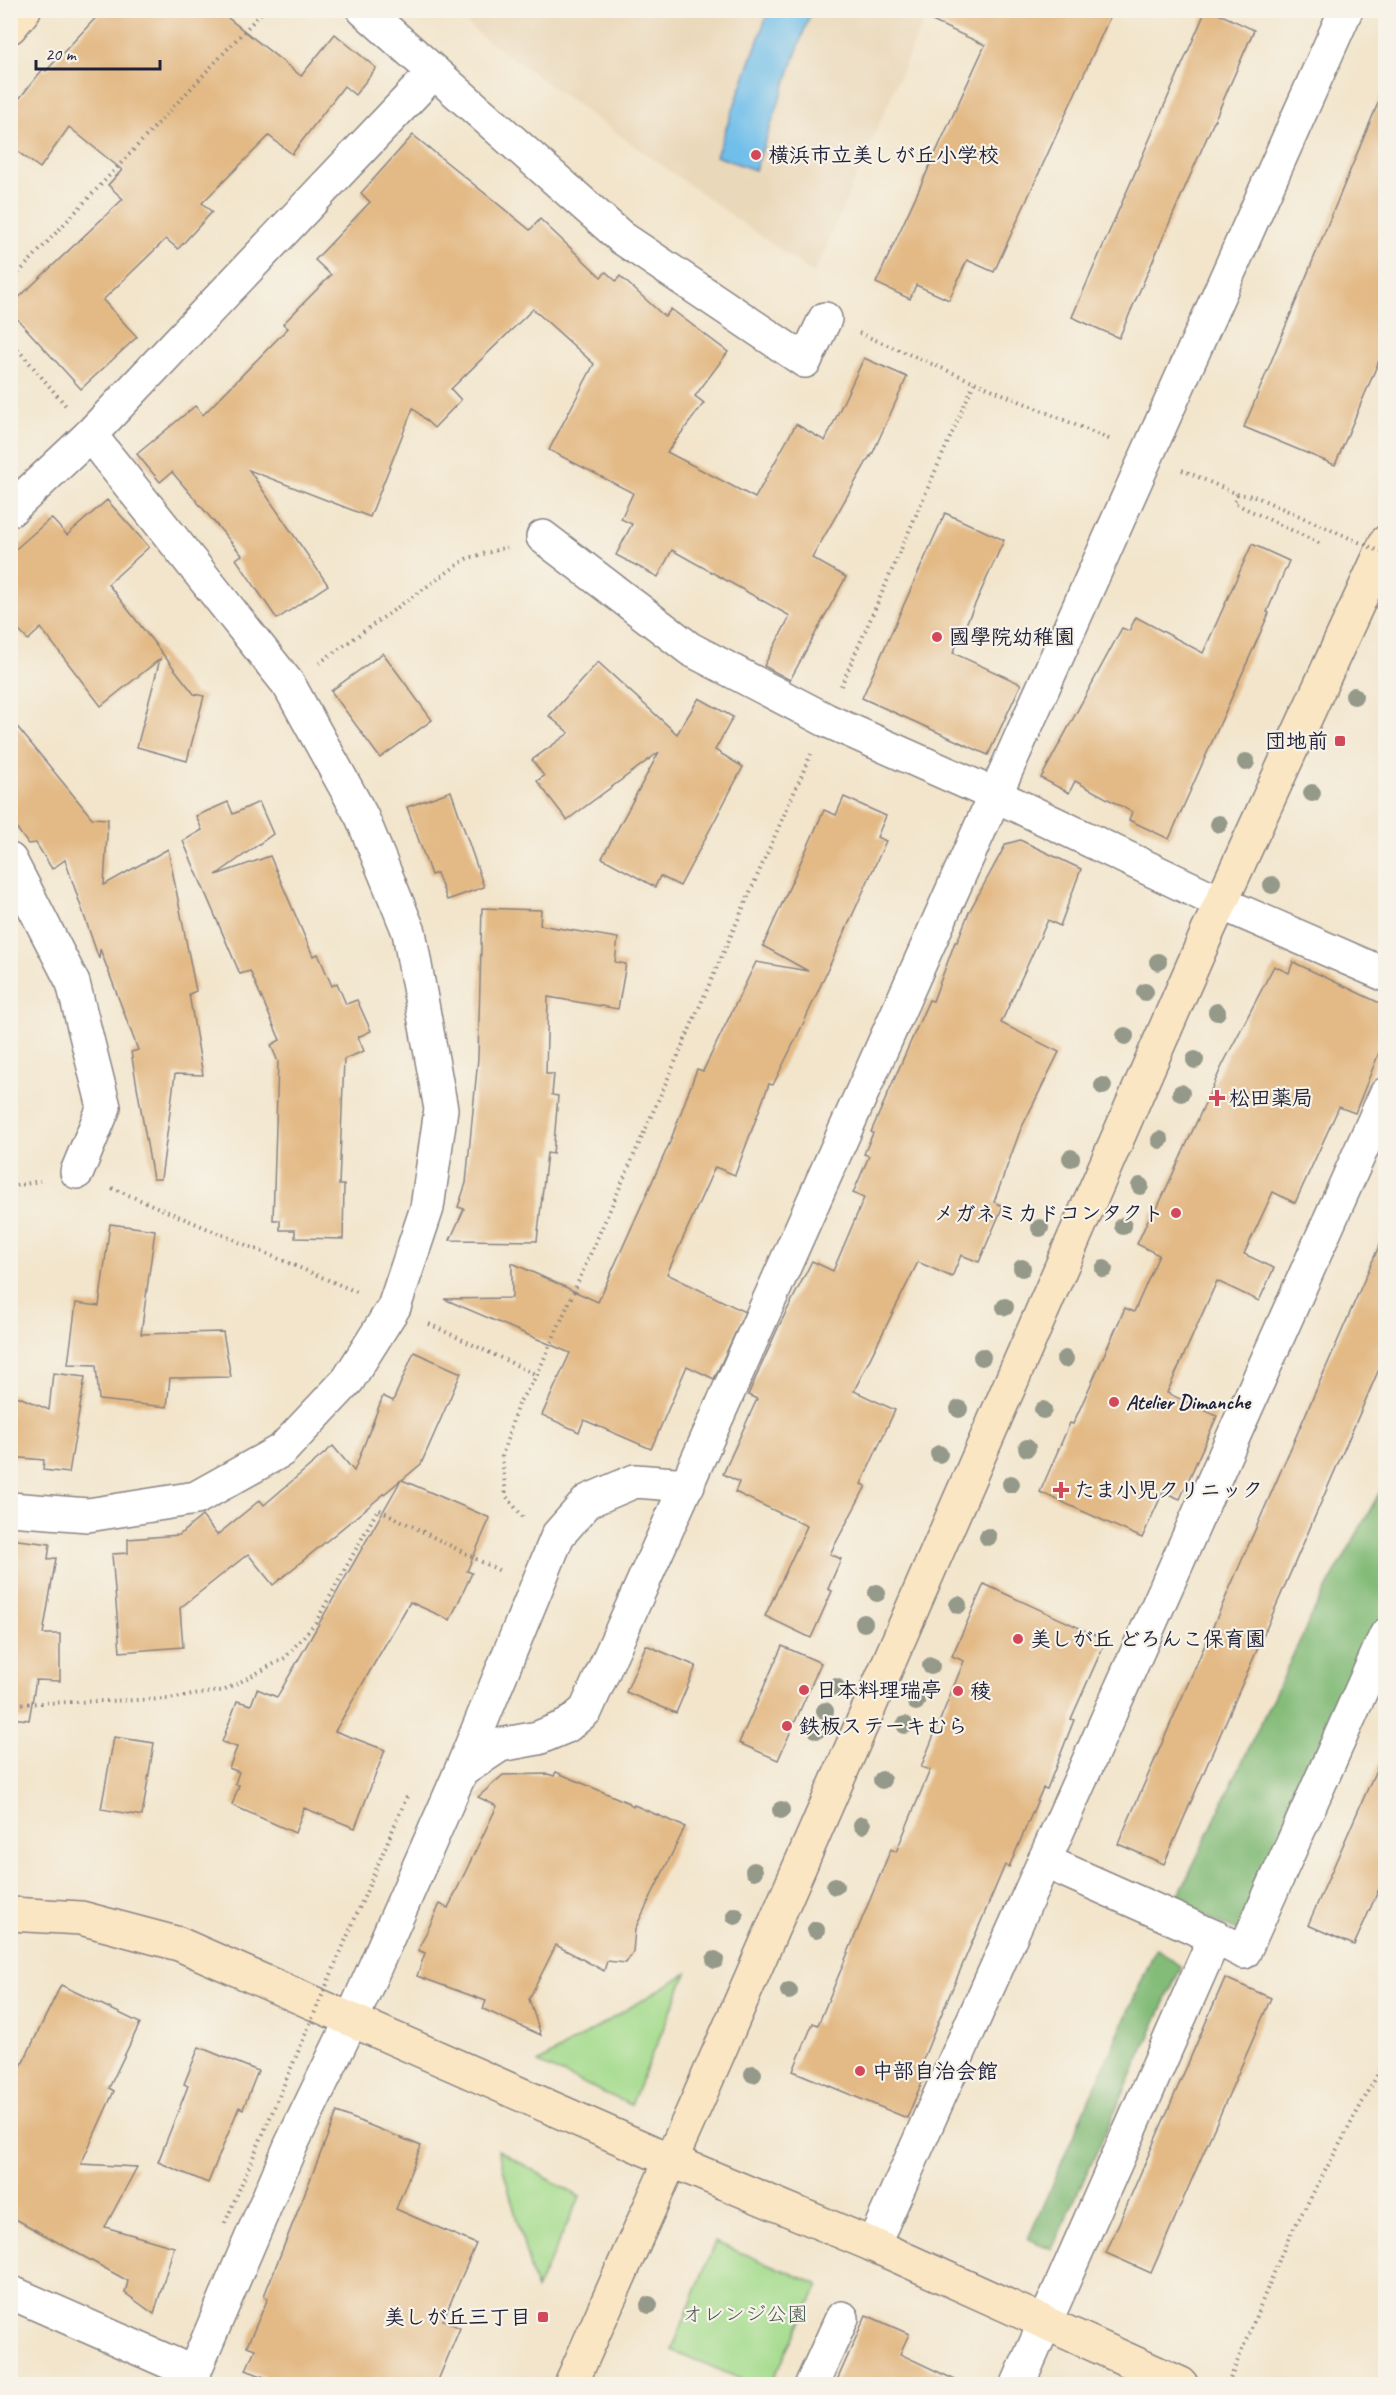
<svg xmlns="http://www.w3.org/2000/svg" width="1396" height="2395" font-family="Caveat,'Klee One',sans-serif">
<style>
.built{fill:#ead8ba}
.green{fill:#a4db8d;stroke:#637e64;stroke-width:1.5}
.forest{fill:#83bb78;stroke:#526e5a;stroke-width:1.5}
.water{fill:#6fbeea;stroke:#487092;stroke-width:1.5}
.building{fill:#e3ba86}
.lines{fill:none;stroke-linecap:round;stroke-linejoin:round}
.street-casing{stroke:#8a8484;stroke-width:36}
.secondary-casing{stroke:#8a8484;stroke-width:36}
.path{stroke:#8a8484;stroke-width:4;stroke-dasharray:1.5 4.5;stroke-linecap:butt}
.street{stroke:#fff;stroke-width:33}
.secondary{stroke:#fbe6c4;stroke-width:33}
.path-bridge{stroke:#8a8484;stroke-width:4;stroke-dasharray:1.5 4.5;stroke-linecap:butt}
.tree{fill:#95998a}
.poi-dot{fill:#d1495b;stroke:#f7f3e8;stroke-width:2}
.labels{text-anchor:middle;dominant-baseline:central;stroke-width:4.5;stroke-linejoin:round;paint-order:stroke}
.poi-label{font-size:21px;font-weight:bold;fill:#22223b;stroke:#f7f3e8;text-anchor:start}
.park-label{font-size:21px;fill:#495a54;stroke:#f7f3e8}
</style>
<rect width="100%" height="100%" fill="#f7f3e8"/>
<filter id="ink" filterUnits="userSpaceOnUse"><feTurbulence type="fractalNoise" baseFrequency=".0167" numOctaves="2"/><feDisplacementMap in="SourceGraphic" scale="12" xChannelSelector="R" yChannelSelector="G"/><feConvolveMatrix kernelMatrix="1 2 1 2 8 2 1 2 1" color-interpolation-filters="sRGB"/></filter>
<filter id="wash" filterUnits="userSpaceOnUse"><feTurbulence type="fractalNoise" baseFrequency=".008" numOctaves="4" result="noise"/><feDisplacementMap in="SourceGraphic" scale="24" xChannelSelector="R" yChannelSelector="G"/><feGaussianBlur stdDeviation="1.35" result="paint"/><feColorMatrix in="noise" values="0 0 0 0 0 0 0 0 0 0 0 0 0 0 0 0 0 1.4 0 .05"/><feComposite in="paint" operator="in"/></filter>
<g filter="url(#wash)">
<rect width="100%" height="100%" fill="#f2e5cc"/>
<polygon class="built" points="453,11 928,11 814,274 481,36"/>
<g class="green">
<polygon points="687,1973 631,2105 538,2063"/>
<polygon points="498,2150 580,2197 536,2290"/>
<polygon points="715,2242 819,2285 771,2384 753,2384 672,2350"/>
</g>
<g class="forest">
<polygon points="1385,1483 1385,1612 1244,1934 1175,1903 1314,1611"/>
<polygon points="1156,1948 1181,1967 1052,2249 1028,2239"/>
</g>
<polygon class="water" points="769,10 800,11 810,14 755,170 716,156"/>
<g id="blocks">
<g class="building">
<polygon points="103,10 218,10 301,76 335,34 376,68 355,95 344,86 292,154 269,136 202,203 212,212 178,249 166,239 103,300 137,337 81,389 10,311 10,306 123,199 108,185 122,170 69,127 40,168 10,146 10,110 43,69 46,71"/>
<polygon points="908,10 1113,10 994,272 967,260 949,300 916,285 910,299 876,283 985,45"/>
<polygon points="1206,10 1211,10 1254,30 1119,338 1072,317"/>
<polygon points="1385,86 1386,344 1335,465 1244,427"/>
<polygon points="413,135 530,230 540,219 601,277 606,272 616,281 620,276 665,317 671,309 728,352 695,396 704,403 667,452 755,498 796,424 825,441 864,358 907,377 871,457 870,456 812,558 846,577 790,680 764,666 790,616 672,550 658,577 616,555 632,524 621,519 633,493 549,450 594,364 533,309 451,389 461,400 434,428 413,408 370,517 249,470 328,585 277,619 236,559 242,555 172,472 160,482 137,454 195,406 203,415 288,328 283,324 331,275 315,260 370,202 361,193"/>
<polygon points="107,500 149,547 108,584 194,694 204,696 187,761 137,747 160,659 101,706 41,628 28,640 10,622 10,554 51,518 67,535"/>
<polygon points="945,513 1004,540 953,653 1021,684 988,755 862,698"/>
<polygon points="1252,544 1289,561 1267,612 1269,613 1169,839 1129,820 1132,812 1075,781 1069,793 1041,778 1122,628 1129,631 1136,617 1203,653"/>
<polygon points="383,653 432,720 380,758 331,691"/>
<polygon points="598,662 677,734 699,698 733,717 715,750 743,767 680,886 660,876 655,887 602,858 659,752 567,820 537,781 544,776 532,760 569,733 549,716"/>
<polygon points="10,718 92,818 108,819 104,885 168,849 196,991 189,994 203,1075 175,1074 161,1179 153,1179 131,1052 138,1050 100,949 99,959 65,860 52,869 36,843 28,844 10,819"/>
<polygon points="451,791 484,887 447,900 437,873 431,875 407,807"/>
<polygon points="844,797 886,816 877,837 886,841 804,1022 773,1085 769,1084 735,1175 715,1167 667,1274 745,1312 714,1379 687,1366 651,1449 584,1420 579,1432 542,1415 570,1353 444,1299 512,1298 512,1263 598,1302 670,1142 697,1069 703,1071 756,962 808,971 763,946 824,810 836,815"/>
<polygon points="228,802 233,814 259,802 273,834 216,875 270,856 313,956 318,954 332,986 337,983 346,1004 357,1000 371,1031 358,1037 364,1051 344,1059 339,1185 344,1185 343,1239 295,1238 295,1230 280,1230 280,1220 273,1220 278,1062 271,1045 280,1040 250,971 240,974 183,841 202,830 196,816"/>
<polygon points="1020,840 1081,869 1060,926 1048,920 1001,1023 1059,1052 1020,1131 994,1202 1003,1206 979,1262 961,1255 952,1277 918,1262 854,1391 895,1410 861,1484 866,1486 830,1554 841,1559 828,1589 832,1591 811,1638 765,1616 807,1526 735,1492 739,1482 723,1474 757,1399 748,1395 778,1328 812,1261 833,1271 864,1198 853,1193 869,1156 864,1154 873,1133 871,1132 929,1000 933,1001 955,942 957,942 969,912 1006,844"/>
<polygon points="482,908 541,910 540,925 618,938 615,962 626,964 618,1009 548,997 546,1074 554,1074 552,1095 558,1096 553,1154 547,1153 537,1241 450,1240 464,1209 458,1207 466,1183 478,1058"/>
<polygon points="1293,962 1386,1006 1386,1035 1355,1113 1339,1107 1295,1203 1273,1192 1244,1254 1274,1268 1259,1301 1217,1281 1167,1393 1217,1416 1180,1499 1163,1492 1142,1538 1040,1492 1070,1423 1073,1424 1125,1308 1134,1312 1159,1255 1137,1244 1152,1211 1155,1213 1223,1064 1274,966 1289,973"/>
<polygon points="110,1224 155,1230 141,1334 223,1332 231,1377 170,1378 167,1407 99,1400 96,1365 68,1364 76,1303 99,1306"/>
<polygon points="1386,1230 1386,1353 1164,1864 1118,1844"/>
<polygon points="414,1352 461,1373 421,1464 402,1480 490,1518 467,1571 472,1573 450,1620 410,1602 335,1731 385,1750 355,1828 304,1808 295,1833 232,1805 239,1785 235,1784 239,1772 229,1768 237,1747 222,1742 237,1701 251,1705 257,1689 277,1697 401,1480 273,1585 248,1554 180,1608 183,1647 120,1652 112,1554 128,1553 128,1539 179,1535 202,1516 217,1535 260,1500 264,1505 333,1446 354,1471 383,1396 393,1401"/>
<polygon points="53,1373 85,1377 69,1473 43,1470 44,1460 10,1457 10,1393 49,1410"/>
<polygon points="10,1539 50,1544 48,1559 56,1558 43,1634 60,1634 60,1681 36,1680 29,1720 10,1718"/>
<polygon points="984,1584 1106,1640 1071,1719 1074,1720 1047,1789 1043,1788 1009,1867 1005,1865 939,2020 920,2067 927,2070 907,2118 793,2071 813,2023 818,2025 891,1849 896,1852 930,1770 921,1767 964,1661 952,1656"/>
<polygon points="646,1645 696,1666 676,1713 626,1692"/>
<polygon points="782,1646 821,1663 778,1760 739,1743"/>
<polygon points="114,1737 154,1743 142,1816 101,1809"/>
<polygon points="1386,1747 1386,1873 1354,1945 1308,1925"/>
<polygon points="556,1772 629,1803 633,1807 634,1805 685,1827 635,1929 633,1952 626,1963 607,1961 604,1971 556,1945 529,1999 541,2035 483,2009 486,2001 417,1976 425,1953 418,1950 440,1904 448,1908 497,1806 478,1797 503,1775 548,1774 554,1776"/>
<polygon points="1225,1978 1271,1998 1151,2273 1106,2253"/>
<polygon points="61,1985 140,2023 109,2088 114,2091 81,2164 137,2167 105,2227 174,2247 154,2314 125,2293 128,2281 10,2216 10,2089"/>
<polygon points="199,2047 258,2071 243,2109 239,2107 208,2183 158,2162 188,2086 184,2084"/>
<polygon points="337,2112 421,2146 396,2209 476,2244 443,2320 460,2328 436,2385 261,2385 264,2377 246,2370 255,2349 247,2346 268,2298 264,2296"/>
<polygon points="866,2315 909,2334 900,2354 966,2385 835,2385"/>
</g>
</g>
</g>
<g filter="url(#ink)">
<use href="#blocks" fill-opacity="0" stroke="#8a8484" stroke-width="1.5"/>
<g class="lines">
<defs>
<g id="street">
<polyline points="364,10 622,238 805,361 825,319"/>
<polyline points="10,510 90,435 434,72"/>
<polyline points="543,537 690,649 826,720 995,795 1221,903 1386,975"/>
<polyline points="10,860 73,983 104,1107 77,1172"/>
<polyline points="10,1509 88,1515 196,1498 282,1450 348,1380 394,1307 427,1208 441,1109 409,932 362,817 289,685 90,435"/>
<path d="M461,1771L500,1745L538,1738L567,1726L586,1710C842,1145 1090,576 1346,10"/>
<polyline points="1044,1861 1215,1937"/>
<polyline points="873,2245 1386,1094"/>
<polyline points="10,2292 194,2373"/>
<polyline points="189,2384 291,2145 352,2019 461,1771 558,1535 588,1501 635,1481 688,1485"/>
<polyline points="812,2384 842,2318"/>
<polyline points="1018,2384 1215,1937 1244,1952 1386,1635"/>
</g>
<g id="secondary">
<polyline points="10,27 24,10"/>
<polyline points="10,1914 81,1918 179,1944 670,2160 873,2245 1181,2384"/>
<polyline points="571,2384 700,2095 1208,931 1386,542"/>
</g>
</defs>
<use href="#street" class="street-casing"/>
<use href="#secondary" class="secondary-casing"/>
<g class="path">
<polyline points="10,282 264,10"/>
<polyline points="859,333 1111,440"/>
<polyline points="10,340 67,407"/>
<polyline points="1182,470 1237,494 1254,496"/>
<polyline points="1237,494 1234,503 1323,545"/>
<polyline points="319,663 466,559 507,547"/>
<polyline points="841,686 974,383"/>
<polyline points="10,1187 40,1181"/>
<polyline points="112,1188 359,1293"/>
<polyline points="429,1324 537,1375"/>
<polyline points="523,1517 506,1496 502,1456 518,1404 537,1375 811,754"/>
<polyline points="10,1704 168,1699 225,1690 285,1658 316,1622 378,1509 502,1572"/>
<polyline points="1228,2384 1287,2241 1386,2059"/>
</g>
<use href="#street" class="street"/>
<use href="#secondary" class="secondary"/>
<g class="path-bridge">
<polyline points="1254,496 1386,554"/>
<polyline points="225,2223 408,1794"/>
</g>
</g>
<g class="tree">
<circle cx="1354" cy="696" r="9"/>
<circle cx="1246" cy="762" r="9"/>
<circle cx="1312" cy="793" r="9"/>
<circle cx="1219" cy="824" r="9"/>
<circle cx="1272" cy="885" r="9"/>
<circle cx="1158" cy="962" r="9"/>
<circle cx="1145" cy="992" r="9"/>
<circle cx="1217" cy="1012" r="9"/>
<circle cx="1125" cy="1036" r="9"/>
<circle cx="1195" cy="1060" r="9"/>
<circle cx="1103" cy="1086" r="9"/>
<circle cx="1181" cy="1093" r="9"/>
<circle cx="1160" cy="1140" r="9"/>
<circle cx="1071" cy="1158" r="9"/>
<circle cx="1140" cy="1186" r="9"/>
<circle cx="1123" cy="1226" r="9"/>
<circle cx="1040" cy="1228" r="9"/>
<circle cx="1022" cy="1268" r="9"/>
<circle cx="1104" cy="1269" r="9"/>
<circle cx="1005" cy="1307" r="9"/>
<circle cx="982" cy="1357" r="9"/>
<circle cx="1065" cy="1359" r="9"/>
<circle cx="959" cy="1409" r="9"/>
<circle cx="1043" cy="1410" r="9"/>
<circle cx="1027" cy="1448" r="9"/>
<circle cx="939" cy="1454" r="9"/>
<circle cx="1011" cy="1484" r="9"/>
<circle cx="988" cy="1537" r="9"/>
<circle cx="877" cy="1593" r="9"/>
<circle cx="958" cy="1605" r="9"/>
<circle cx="864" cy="1623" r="9"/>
<circle cx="931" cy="1666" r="9"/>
<circle cx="836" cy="1687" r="9"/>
<circle cx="916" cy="1702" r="9"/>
<circle cx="825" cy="1711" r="9"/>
<circle cx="905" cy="1725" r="9"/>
<circle cx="817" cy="1730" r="9"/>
<circle cx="882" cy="1780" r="9"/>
<circle cx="781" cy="1810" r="9"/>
<circle cx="862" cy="1825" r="9"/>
<circle cx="754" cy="1871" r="9"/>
<circle cx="835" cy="1886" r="9"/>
<circle cx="735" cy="1916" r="9"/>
<circle cx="816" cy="1930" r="9"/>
<circle cx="715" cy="1960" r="9"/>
<circle cx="789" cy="1991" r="9"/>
<circle cx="753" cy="2074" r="9"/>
<circle cx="649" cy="2305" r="9"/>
</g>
</g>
<g class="poi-dot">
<circle cx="756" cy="155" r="6"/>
<circle cx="937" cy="637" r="6"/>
<rect x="1334" y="735" width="12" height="12" rx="3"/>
<path d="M1214 1089h6v6h6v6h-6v6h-6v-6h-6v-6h6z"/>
<circle cx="1176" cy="1213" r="6"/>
<circle cx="1114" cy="1402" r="6"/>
<path d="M1058 1481h6v6h6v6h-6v6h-6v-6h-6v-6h6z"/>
<circle cx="1018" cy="1639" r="6"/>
<circle cx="804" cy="1690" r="6"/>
<circle cx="958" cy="1691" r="6"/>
<circle cx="787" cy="1726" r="6"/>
<circle cx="860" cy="2071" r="6"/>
<rect x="537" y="2311" width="12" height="12" rx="3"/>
</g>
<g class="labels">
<g class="poi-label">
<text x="768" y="155">横浜市立美しが丘小学校</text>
<text x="949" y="637">國學院幼稚園</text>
<text x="1328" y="741" text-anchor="end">団地前</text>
<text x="1229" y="1098">松田薬局</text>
<text x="1164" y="1213" text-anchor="end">メガネミカドコンタクト</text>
<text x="1126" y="1402">Atelier Dimanche</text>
<text x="1074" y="1490">たま小児クリニック</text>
<text x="1030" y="1639">美しが丘 どろんこ保育園</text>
<text x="816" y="1690">日本料理瑞亭</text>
<text x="970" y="1691">稜</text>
<text x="799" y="1726">鉄板ステーキむら</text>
<text x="872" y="2071">中部自治会館</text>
<text x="531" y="2317" text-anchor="end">美しが丘三丁目</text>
</g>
<g class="park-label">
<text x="745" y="2314">オレンジ公園</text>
</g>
</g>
<rect width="1396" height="2395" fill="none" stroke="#f7f3e8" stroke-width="36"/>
<path d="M36 60v9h124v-9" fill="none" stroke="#22223b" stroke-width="3"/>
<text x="45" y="60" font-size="18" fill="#22223b" stroke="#f7f3e8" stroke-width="4.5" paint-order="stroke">20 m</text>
</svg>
